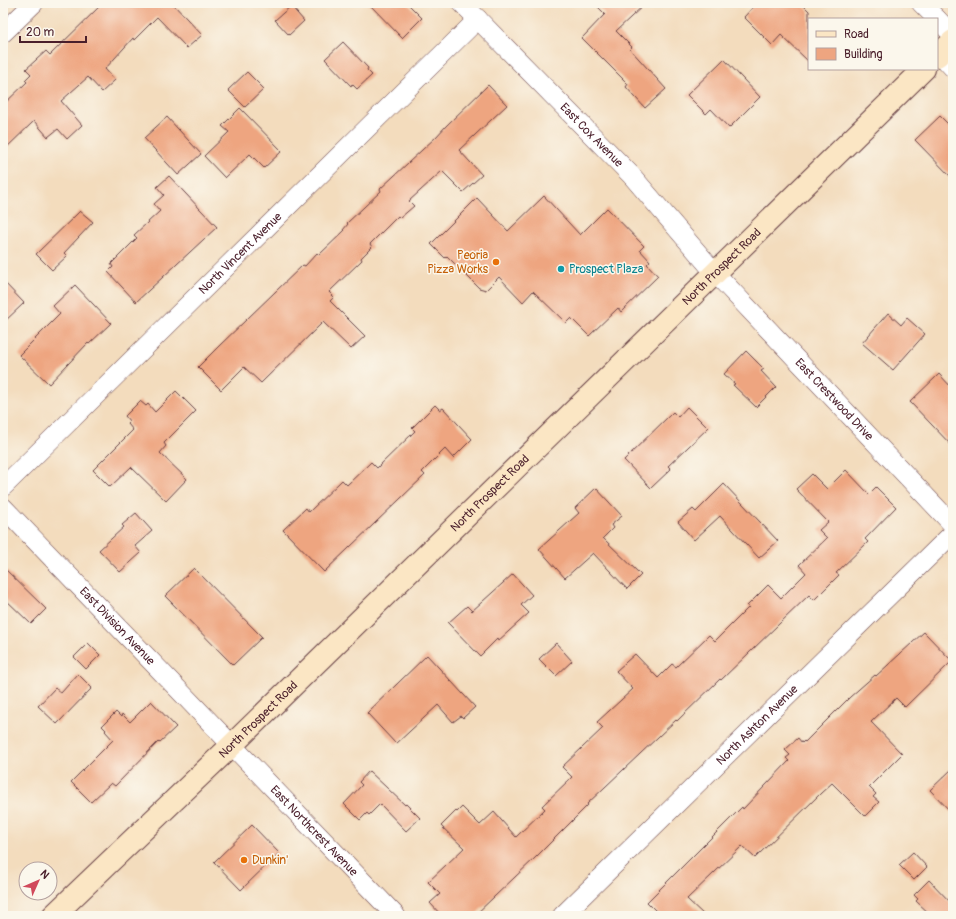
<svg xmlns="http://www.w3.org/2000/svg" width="956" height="919" font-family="Pangolin,sans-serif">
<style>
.building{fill:#eea580}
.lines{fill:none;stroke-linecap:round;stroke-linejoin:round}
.street-casing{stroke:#633b41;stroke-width:20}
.secondary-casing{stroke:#633b41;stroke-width:24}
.street{stroke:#fff;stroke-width:19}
.secondary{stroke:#fbe6c4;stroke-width:22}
.food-dot{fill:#e8710a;stroke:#fbf7ec;stroke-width:1.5}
.culture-dot{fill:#0f9aa8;stroke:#fbf7ec;stroke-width:1.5}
.labels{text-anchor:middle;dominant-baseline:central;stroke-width:3;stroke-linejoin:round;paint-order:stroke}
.street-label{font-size:12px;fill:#4a1f2b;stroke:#fbf7ec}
.food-label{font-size:12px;fill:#c56008;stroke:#fbf7ec;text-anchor:end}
.culture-label{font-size:12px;fill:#0d838f;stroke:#fbf7ec;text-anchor:start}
</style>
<rect width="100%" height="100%" fill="#fbf7ec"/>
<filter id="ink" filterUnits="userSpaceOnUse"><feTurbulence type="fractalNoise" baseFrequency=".025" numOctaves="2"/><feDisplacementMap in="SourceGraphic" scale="8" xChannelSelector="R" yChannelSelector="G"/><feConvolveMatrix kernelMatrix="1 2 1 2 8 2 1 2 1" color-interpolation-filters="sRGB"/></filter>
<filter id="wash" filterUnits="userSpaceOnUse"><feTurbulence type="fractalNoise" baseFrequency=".012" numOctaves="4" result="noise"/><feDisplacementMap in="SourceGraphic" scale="16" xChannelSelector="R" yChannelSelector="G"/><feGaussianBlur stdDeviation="0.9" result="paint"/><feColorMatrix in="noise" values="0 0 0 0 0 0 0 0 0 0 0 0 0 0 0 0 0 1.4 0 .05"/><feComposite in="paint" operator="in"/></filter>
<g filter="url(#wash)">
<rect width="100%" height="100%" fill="#f3dcbd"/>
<g id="blocks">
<g class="building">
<polygon points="103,3 172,3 202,35 187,48 157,17 134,40 133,38 105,69 115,80 102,92 88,77 61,101 82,125 67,139 58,129 48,137 34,121 3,151 3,105 27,82 25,80 31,74 26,69 46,51 50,55"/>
<polygon points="368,3 407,3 422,18 402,38"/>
<polygon points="594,3 646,3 616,31 632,47 630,49 666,89 645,108 626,87 628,84 582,38 605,14"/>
<polygon points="757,3 801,3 809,11 809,62 781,35 772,45 744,17"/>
<polygon points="291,6 304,21 289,35 275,20"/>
<polygon points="343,42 368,68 367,70 372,75 357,89 352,84 351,86 325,59"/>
<polygon points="724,59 760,97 729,128 711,109 706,114 687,95"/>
<polygon points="247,72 264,89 245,107 228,90"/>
<polygon points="488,85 507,105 459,150 482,175 463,192 442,171 409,201 414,206 400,218 398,216 370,244 372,247 361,258 362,260 329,292 334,297 330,301 365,336 351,349 323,322 261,383 244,367 221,390 198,367 219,346 303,265 305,266 317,253 319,255 344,231 343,230 348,224 347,223 381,191 380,189 436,137 446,126"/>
<polygon points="240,108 282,151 264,168 250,154 225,178 204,156 229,132 222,126"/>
<polygon points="940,116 953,129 953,179 915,140"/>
<polygon points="167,117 201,154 178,175 144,138"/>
<polygon points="169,176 217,227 136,302 108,272 113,267 111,264 137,238 134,235 160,211 154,204 164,195 157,187"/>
<polygon points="544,196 580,235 607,208 644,246 640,250 650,261 647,264 658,276 621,312 618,308 589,336 571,318 566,323 533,291 523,302 499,277 486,290 479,288 447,256 445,258 431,244 477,198 508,231"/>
<polygon points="80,211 93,222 64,253 67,256 52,270 36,254"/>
<polygon points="3,281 24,303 3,323"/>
<polygon points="75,285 111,323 89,344 88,343 49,384 19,355 60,314 53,306"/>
<polygon points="888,313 901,325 907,318 925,334 893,370 862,343"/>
<polygon points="746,351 764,369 761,371 776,387 756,407 733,385 735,384 724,374"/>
<polygon points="939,374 953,389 953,447 910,402"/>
<polygon points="176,391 196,411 164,443 166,446 160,453 187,479 166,501 131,467 110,487 93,470 133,430 128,424 130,422 125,416 140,401 146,406 148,404 155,412"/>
<polygon points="435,405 440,410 443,408 472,439 453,458 445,449 422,472 425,475 324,572 283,530 306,508 309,512 342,480 347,485 371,462 377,468 415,431 412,428"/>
<polygon points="687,407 708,428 668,466 671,469 651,488 624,460 673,412 678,417"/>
<polygon points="846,470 869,494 876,487 896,507 865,539 868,542 836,573 839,575 814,600 809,595 721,680 720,679 677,721 676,720 587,804 588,805 535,858 474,916 442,916 430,903 440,894 428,882 464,848 441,826 456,811 457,812 462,807 480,825 494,812 516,837 545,809 542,806 572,777 562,767 603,728 597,722 633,689 616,671 635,654 658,678 672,664 676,667 709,635 715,641 749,607 747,606 768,585 781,598 806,573 799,565 827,538 819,530 828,522 796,489 812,474 827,489"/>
<polygon points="724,484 778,541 759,558 720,516 694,540 678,522 693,509 696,512"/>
<polygon points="596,488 622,516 611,525 613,528 603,538 641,575 627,589 593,553 565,578 539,549 579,513 575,508"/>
<polygon points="136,513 152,531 135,546 141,553 120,572 99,550 124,527 122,525"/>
<polygon points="3,567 46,609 31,624 3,597"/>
<polygon points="194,568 262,637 233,665 165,596"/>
<polygon points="513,574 532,595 521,605 529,613 498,641 497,639 480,656 448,623 467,606 472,611"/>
<polygon points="924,632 952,661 905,707 896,698 871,722 902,754 869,787 876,794 873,797 879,802 865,816 832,783 821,793 755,858 742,846 687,899 705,916 661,916 647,902 742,807 743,809 789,761 786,758 790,755 785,750 798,738 802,743 804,741 805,742 850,697 875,675 876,676"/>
<polygon points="88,643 100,655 86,669 74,657"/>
<polygon points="556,643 572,661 556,676 539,659"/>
<polygon points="427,655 475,707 463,718 461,716 453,722 438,705 396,744 367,713"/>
<polygon points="78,674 92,688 57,724 38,706 55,688 61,693"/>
<polygon points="151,701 176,727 159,743 158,742 115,786 111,783 91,802 71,782 113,740 105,731 106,730 102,726 116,712 121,717 122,714 130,722"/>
<polygon points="953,768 953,814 930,790"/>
<polygon points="369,771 405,805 406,804 420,818 406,831 380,804 369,815 367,813 360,820 344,804 362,785 359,782"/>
<polygon points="252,825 279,853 241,890 214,862"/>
<polygon points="913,852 927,867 914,880 899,865"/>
<polygon points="929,880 953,905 953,916 932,916 916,901 918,899 914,895"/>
</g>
</g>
</g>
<g filter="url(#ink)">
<use href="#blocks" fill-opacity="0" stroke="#633b41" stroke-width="1"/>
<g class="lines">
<defs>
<g id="street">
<path id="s1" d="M462,3L632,176L715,273L953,525"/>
<polyline points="921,3 937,19"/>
<polyline points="937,19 953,35"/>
<polyline points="3,33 34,3"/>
<polyline points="940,54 953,68"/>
<path id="s2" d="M3,487L478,19"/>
<path id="s3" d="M3,507L396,916"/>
<path id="s4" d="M562,916L953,533"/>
</g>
<g id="secondary">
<polyline points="937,56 953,41"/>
<path id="s5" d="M53,916L232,745L924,69"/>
</g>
</defs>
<use href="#street" class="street-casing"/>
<use href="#secondary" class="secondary-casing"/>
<use href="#street" class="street"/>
<use href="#secondary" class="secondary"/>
</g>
</g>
<g class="food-dot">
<circle cx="496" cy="262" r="4"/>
<circle cx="244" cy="860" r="4"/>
</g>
<circle class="culture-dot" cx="561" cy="269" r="4"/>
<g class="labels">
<g class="street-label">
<text stroke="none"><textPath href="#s1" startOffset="185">East Cox Avenue</textPath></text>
<text stroke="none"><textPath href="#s2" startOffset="333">North Vincent Avenue</textPath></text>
<text stroke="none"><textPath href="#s5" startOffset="932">North Prospect Road</textPath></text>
<text stroke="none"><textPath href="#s1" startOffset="544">East Crestwood Drive</textPath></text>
<text stroke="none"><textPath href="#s5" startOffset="608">North Prospect Road</textPath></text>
<text stroke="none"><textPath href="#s3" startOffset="165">East Division Avenue</textPath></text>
<text stroke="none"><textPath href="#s5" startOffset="284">North Prospect Road</textPath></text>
<text stroke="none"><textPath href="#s4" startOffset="273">North Ashton Avenue</textPath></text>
<text stroke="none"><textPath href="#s3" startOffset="449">East Northcrest Avenue</textPath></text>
</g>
<g class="food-label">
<text x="488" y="255">Peoria<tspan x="488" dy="14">Pizza Works</tspan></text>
<text x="252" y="860" text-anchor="start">Dunkin'</text>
</g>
<g class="culture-label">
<text x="569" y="269">Prospect Plaza</text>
</g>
</g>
<rect width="956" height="919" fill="none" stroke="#fbf7ec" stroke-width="16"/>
<rect x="808" y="18" width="130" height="52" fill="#fbf7ec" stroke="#b4a19f"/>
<rect x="816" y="31" width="20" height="6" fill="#fbe6c4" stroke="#b4a19f"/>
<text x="844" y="38" font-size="12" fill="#4a1f2b">Road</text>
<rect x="816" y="48" width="20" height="12" fill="#eea580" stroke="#b4a19f"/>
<text x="844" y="58" font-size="12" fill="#4a1f2b">Building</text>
<g transform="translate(38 881) rotate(45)"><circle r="19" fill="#fbf7ec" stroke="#b4a19f"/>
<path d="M0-3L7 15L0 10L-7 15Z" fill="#d1495b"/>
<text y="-6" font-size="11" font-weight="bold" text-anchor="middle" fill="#4a1f2b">N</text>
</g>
<path d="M20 36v6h66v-6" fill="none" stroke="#4a1f2b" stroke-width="2"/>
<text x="26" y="36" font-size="12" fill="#4a1f2b" stroke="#fbf7ec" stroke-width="3" paint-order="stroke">20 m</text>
</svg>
